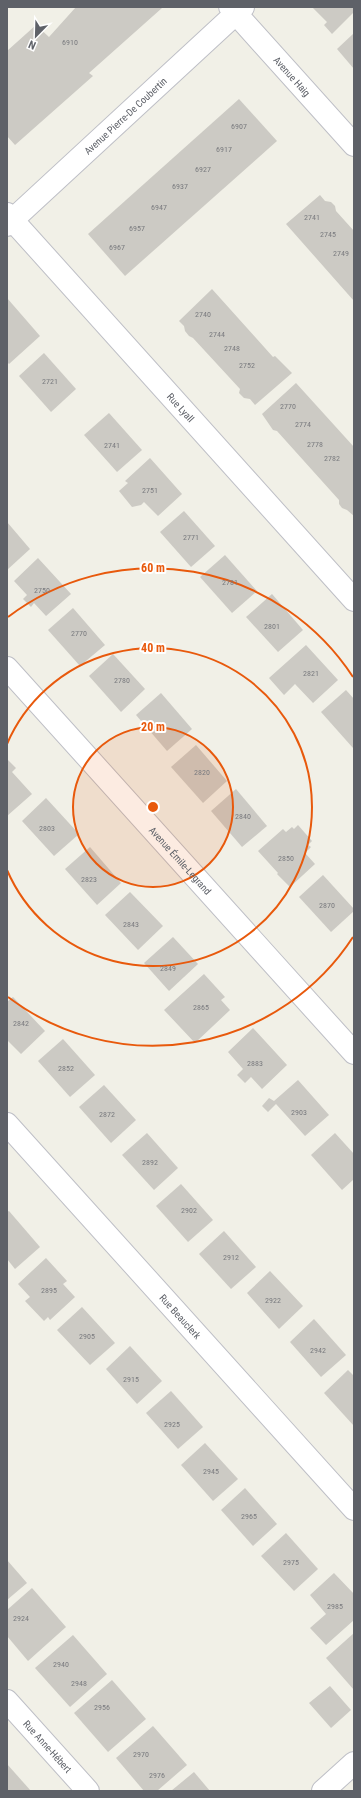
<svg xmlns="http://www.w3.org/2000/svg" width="361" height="1798" font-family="'Roboto Condensed',sans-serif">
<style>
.building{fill:#cccac4}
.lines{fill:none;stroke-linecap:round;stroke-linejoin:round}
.minor-casing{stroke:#bebfc6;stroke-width:24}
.tertiary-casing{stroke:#bebfc6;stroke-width:24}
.minor{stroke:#fff;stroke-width:22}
.tertiary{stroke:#fff;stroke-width:22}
.ring{fill:none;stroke:#e8590c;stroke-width:2}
.labels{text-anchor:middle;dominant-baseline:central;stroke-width:4;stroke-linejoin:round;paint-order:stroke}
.number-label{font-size:8px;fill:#7a7b7f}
.street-label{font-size:10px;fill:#5e6168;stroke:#fff}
.centre{fill:#e8590c;stroke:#fff;stroke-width:2}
.ring-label{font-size:12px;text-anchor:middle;font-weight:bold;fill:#e8590c;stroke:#fff;stroke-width:4;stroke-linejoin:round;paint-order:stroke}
</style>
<rect width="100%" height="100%" fill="#f1f0e7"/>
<g class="building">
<polygon points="76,7 160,7 162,8 89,73 93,76 15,145 7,136 7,51 36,25 49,37"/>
<polygon points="312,7 354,7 354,12 332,34 324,25 327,22"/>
<polygon points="354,33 354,69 337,49"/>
<polygon points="239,99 277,141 125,276 88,234"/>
<polygon points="320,195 325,201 331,202 335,206 336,211 354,231 354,301 286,224"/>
<polygon points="212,289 273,357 275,356 292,373 255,405 250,399 244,398 239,393 240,389 193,338 189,336 185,331 184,326 179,321"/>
<polygon points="7,298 40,336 9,364 7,362"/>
<polygon points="44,353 76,389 51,412 19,376"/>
<polygon points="296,383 354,447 354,516 347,510 342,508 339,504 339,500 277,431 273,430 262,414"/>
<polygon points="109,413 142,450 117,472 84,435"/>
<polygon points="150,458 182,494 158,516 144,502 141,505 132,507 119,491 128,483 125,481"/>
<polygon points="184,511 215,546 191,567 160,532"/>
<polygon points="7,522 30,549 7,570"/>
<polygon points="225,555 257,591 232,613 200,577"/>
<polygon points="38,558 71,594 46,616 34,603 31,607 23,599 27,595 14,581"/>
<polygon points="272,594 303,630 278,652 246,617"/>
<polygon points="73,608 105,645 80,666 48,630"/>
<polygon points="306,645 338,680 313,703 295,684 284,695 269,678"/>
<polygon points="113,654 145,689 121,712 89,676"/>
<polygon points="346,690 354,699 353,748 321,712"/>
<polygon points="161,693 192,729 167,751 136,715"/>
<polygon points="196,745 227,781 203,803 171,767"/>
<polygon points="7,759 16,768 12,772 32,794 7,816"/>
<polygon points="236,789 267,826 242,847 211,811"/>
<polygon points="46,798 79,834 54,856 22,821"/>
<polygon points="298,825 312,841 308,845 311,847 305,853 315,864 290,887 277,874 278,873 258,851 283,829 286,832 292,827 294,829"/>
<polygon points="90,847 121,883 97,905 65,869"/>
<polygon points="323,875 354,909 354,911 331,932 299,897"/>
<polygon points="130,892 163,926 138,950 105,915"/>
<polygon points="173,937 198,964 169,991 144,963"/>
<polygon points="204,974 225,997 221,1000 230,1010 195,1043 164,1010"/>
<polygon points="13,997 45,1031 21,1054 7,1040 7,1002"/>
<polygon points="253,1028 287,1065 262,1089 251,1077 245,1083 237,1075 243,1069 228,1052"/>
<polygon points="63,1039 95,1075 70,1097 38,1061"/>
<polygon points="298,1080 329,1115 305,1136 276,1104 268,1112 262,1106 269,1098 274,1101"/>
<polygon points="104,1085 136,1120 111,1143 79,1107"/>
<polygon points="147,1133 178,1168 154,1190 122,1155"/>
<polygon points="335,1133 354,1154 354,1179 342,1190 311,1155"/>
<polygon points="181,1184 213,1220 188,1242 156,1206"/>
<polygon points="9,1211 40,1247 15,1269 7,1259 7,1212"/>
<polygon points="224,1231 256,1267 231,1289 199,1254"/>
<polygon points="46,1258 67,1281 63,1284 75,1297 50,1320 48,1317 44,1321 25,1301 30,1297 18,1284"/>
<polygon points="270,1271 303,1306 279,1329 247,1293"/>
<polygon points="82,1307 115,1343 90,1365 57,1330"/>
<polygon points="314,1319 346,1355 321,1377 290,1342"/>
<polygon points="130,1346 162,1381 137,1404 106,1369"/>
<polygon points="348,1370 354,1376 354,1426 324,1393"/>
<polygon points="171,1391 203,1427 178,1449 146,1413"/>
<polygon points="205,1443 238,1479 213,1501 181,1465"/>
<polygon points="245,1488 277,1524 253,1546 221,1510"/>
<polygon points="286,1533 318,1569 294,1591 261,1556"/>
<polygon points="7,1560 27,1583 7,1600"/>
<polygon points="334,1573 354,1594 354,1620 326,1645 310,1628 326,1614 310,1595"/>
<polygon points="32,1588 66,1627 28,1661 7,1636 7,1610"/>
<polygon points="354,1633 354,1690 326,1658"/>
<polygon points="73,1635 107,1674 70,1707 35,1668"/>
<polygon points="112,1680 146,1719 108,1752 74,1713"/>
<polygon points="330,1686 351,1710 331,1728 309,1703"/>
<polygon points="153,1726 187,1765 157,1791 144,1791 116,1758"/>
<polygon points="7,1764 31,1791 7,1791"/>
<polygon points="194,1772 210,1791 171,1791"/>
</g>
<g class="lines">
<defs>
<g id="minor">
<path id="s1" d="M7,214L354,600"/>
<path id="s2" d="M7,668L354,1053"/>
<path id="s3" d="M7,1124L354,1509"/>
<path id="s4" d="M7,1701L88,1791"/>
<polyline points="323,1791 354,1763"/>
</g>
<g id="tertiary">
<path id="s5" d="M230,7L354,145"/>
<path id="s6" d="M7,225L243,7"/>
</g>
</defs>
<use href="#minor" class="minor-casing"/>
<use href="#tertiary" class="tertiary-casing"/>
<use href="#minor" class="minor"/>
<use href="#tertiary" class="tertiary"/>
</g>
<circle cx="153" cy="807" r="80" fill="#e8590c" fill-opacity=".12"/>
<g class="ring">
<circle cx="153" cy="807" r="80"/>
<path d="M7 744A159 159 0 1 1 7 870"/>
<path d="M353 937A239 239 0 0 1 8 997M8 617A239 239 0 0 1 353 677"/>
</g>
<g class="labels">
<g class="number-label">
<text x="70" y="42">6910</text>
<text x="239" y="126">6907</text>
<text x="224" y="149">6917</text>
<text x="203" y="169">6927</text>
<text x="180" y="186">6937</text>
<text x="159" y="207">6947</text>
<text x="312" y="217">2741</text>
<text x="137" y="228">6957</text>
<text x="328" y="234">2745</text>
<text x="117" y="247">6967</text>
<text x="341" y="253">2749</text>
<text x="203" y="314">2740</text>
<text x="217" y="334">2744</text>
<text x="232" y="348">2748</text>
<text x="247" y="365">2752</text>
<text x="50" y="381">2721</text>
<text x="288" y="406">2770</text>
<text x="303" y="424">2774</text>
<text x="315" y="444">2778</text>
<text x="112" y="445">2741</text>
<text x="332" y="458">2782</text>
<text x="150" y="490">2751</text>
<text x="191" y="537">2771</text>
<text x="230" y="582">2781</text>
<text x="42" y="590">2750</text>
<text x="272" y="626">2801</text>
<text x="79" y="633">2770</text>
<text x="311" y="673">2821</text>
<text x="122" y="680">2780</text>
<text x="202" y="772">2820</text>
<text x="243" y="816">2840</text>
<text x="47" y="828">2803</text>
<text x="286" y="858">2850</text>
<text x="89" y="879">2823</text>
<text x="327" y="905">2870</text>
<text x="131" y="924">2843</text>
<text x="168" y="968">2849</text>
<text x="201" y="1007">2865</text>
<text x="21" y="1023">2842</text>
<text x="255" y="1063">2883</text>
<text x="66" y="1068">2852</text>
<text x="299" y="1112">2903</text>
<text x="107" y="1114">2872</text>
<text x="150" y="1162">2892</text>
<text x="189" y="1210">2902</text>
<text x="231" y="1257">2912</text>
<text x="49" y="1290">2895</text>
<text x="273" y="1300">2922</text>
<text x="87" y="1336">2905</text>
<text x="318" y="1350">2942</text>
<text x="131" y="1379">2915</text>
<text x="172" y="1424">2925</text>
<text x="211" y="1471">2945</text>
<text x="249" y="1516">2965</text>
<text x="291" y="1562">2975</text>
<text x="335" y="1606">2985</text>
<text x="21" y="1618">2924</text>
<text x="61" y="1664">2940</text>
<text x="79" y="1683">2948</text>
<text x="102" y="1707">2956</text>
<text x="141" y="1754">2970</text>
<text x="157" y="1775">2976</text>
</g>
<g class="street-label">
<text stroke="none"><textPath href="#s5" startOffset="93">Avenue Haig</textPath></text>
<text stroke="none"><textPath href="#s6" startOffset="161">Avenue Pierre-De Coubertin</textPath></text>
<text stroke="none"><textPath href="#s1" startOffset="260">Rue Lyall</textPath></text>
<text stroke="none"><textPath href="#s2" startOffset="259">Avenue Émile-Legrand</textPath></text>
<text stroke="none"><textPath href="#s3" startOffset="259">Rue Beauclerk</textPath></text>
<text stroke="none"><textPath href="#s4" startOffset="61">Rue Anne-Hébert</textPath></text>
</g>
</g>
<circle cx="153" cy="807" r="6" class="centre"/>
<g class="ring-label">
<text x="153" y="572">60 m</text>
<text x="153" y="652">40 m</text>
<text x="153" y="731">20 m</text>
</g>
<rect width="361" height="1798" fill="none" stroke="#5e6168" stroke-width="16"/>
<g transform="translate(36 36) rotate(203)" stroke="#ffffff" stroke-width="3" paint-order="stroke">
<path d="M0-3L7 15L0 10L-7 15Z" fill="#5e6168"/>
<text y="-6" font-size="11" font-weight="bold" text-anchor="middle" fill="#5e6168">N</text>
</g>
</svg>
